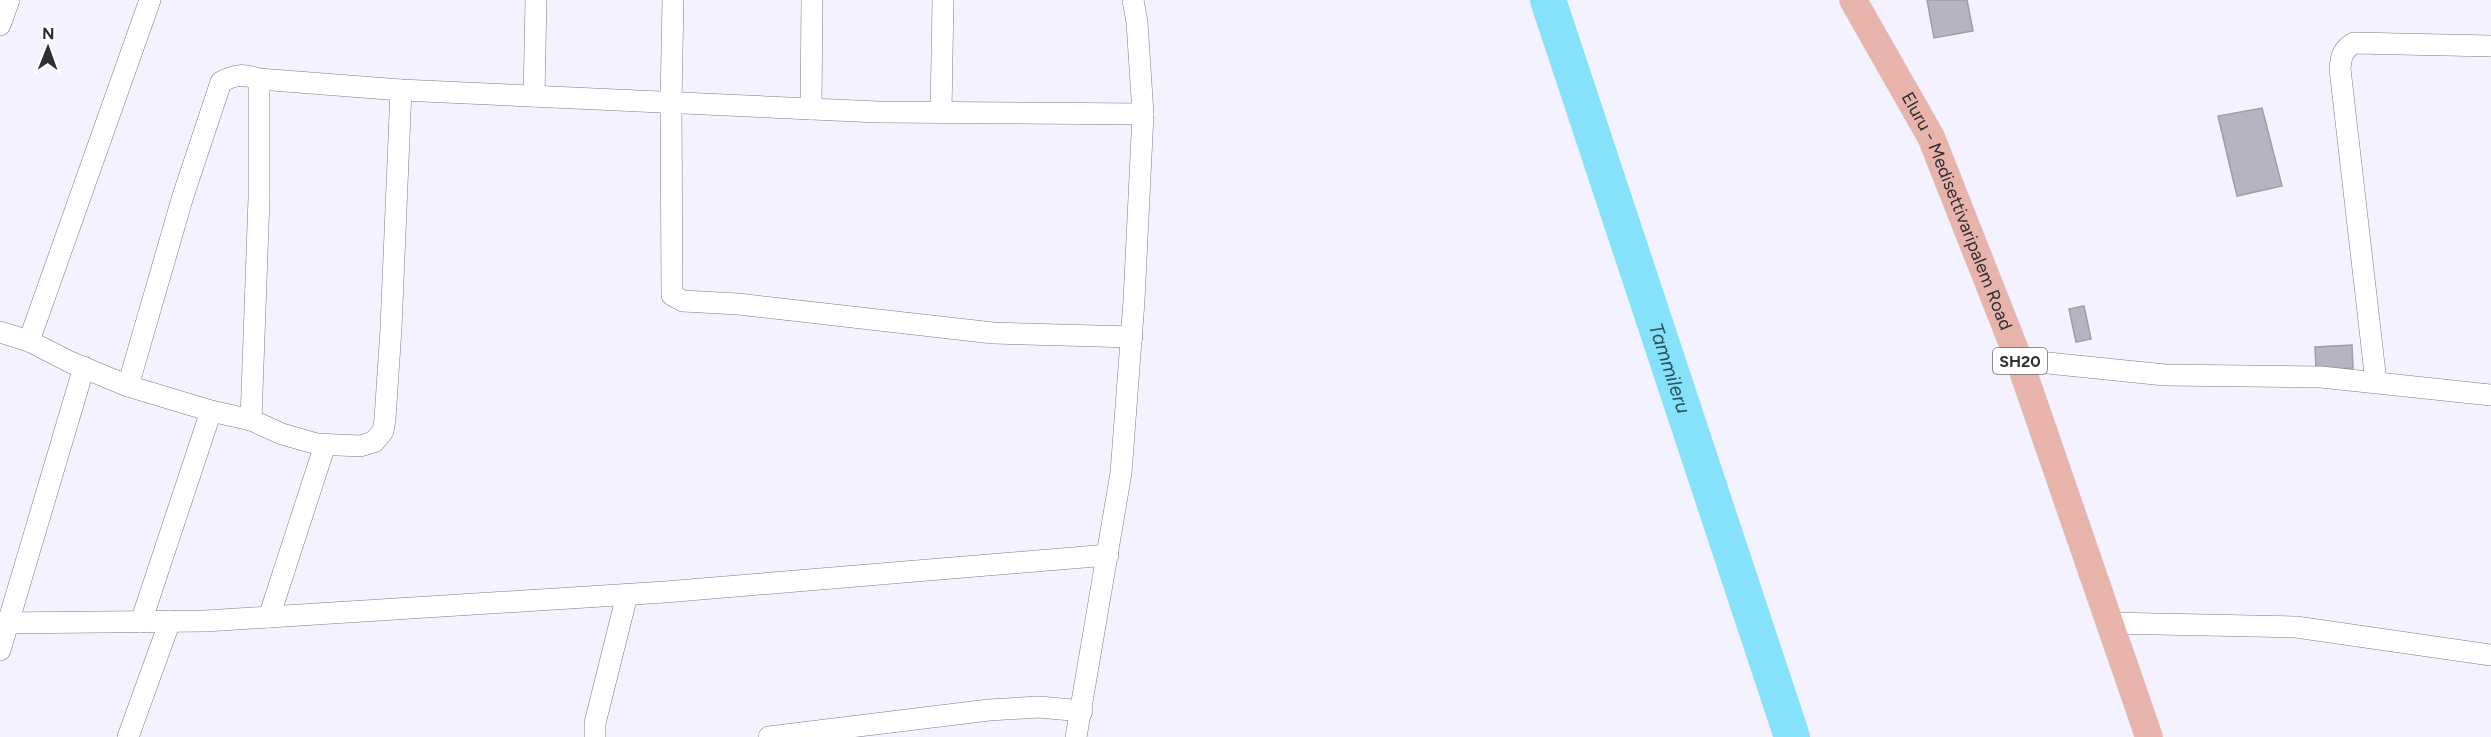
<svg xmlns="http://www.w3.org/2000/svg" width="2491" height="737" font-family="Figtree,sans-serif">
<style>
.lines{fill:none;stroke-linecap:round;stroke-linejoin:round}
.river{stroke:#86e2fa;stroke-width:36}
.building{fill:#b6b4c1;stroke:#9f9daa;stroke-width:1.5}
.minor-casing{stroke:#7d7b88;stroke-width:22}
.major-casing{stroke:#d1d1d3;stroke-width:28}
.minor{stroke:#fff;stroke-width:21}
.major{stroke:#e8b3aa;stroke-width:27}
.labels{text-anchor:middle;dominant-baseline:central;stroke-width:4.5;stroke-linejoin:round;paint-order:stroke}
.shield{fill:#fff;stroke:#6e6d72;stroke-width:1.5}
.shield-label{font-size:16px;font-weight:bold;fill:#302f35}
.street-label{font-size:18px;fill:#302f35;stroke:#fff}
.water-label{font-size:20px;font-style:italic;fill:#28525c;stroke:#fff}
</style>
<rect width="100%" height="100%" fill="#f4f2fe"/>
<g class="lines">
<path class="river" id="s1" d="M1548,0L1792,737"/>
</g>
<g class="building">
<polygon points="1927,0 1967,0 1973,31 1934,38"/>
<polygon points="2262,108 2282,186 2237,196 2218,116"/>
<polygon points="2084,306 2091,339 2076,342 2069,309"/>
<polygon points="2352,345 2353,368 2316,370 2315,347"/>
</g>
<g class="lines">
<defs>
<g id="minor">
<polyline points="673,0 671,102 672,295 683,301 738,304 993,333 1132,337"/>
<polyline points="0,25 9,0"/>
<polyline points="534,96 536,0"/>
<polyline points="811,109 812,0"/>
<polyline points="941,112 943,0"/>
<polyline points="0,332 29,341 70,362 128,386 211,411 251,420 282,434 317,444 360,446 374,442 383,431 385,419 391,328 401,90"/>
<polyline points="29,341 150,0"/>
<polyline points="2019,360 2165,375 2321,377 2491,395"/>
<path d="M2376,382L2340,69C2341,56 2343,49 2354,43L2491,46"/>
<path d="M128,386L183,196L221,82C236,74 243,74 259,79L401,90L878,112L1143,114"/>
<polyline points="251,420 259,198 259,79"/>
<polyline points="269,617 325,445"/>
<polyline points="141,622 211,411"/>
<polyline points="0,623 205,621 269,617 665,592 1108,555"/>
<polyline points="2109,623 2296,627 2491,655"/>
<polyline points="0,650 84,367"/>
<polyline points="128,737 170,621"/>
<polyline points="595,737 595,723 627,595"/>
<polyline points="769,737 989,710 1039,707 1082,711"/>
<polyline points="1076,737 1121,473 1134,301 1143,114 1137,22 1133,0"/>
</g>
<g id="major">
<path id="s2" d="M1853,0L1931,137L2019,360L2149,737"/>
</g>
</defs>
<use href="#minor" class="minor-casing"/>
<use href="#major" class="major-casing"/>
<use href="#minor" class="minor"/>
<use href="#major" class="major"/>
</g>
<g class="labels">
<rect class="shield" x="1993" y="348" width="54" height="26" rx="4.5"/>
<g class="shield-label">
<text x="2020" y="361">SH20</text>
</g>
<g class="street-label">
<text stroke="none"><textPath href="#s2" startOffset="236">Eluru - Medisettivaripalem Road</textPath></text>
</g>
<g class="water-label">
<text stroke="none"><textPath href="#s1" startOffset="388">Tammileru</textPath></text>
</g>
</g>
<g transform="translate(48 48) rotate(1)" stroke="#ffffff" stroke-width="4.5" paint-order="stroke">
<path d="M0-4.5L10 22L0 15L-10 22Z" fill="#302f35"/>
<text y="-9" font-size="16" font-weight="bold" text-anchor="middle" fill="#302f35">N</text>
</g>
</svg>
